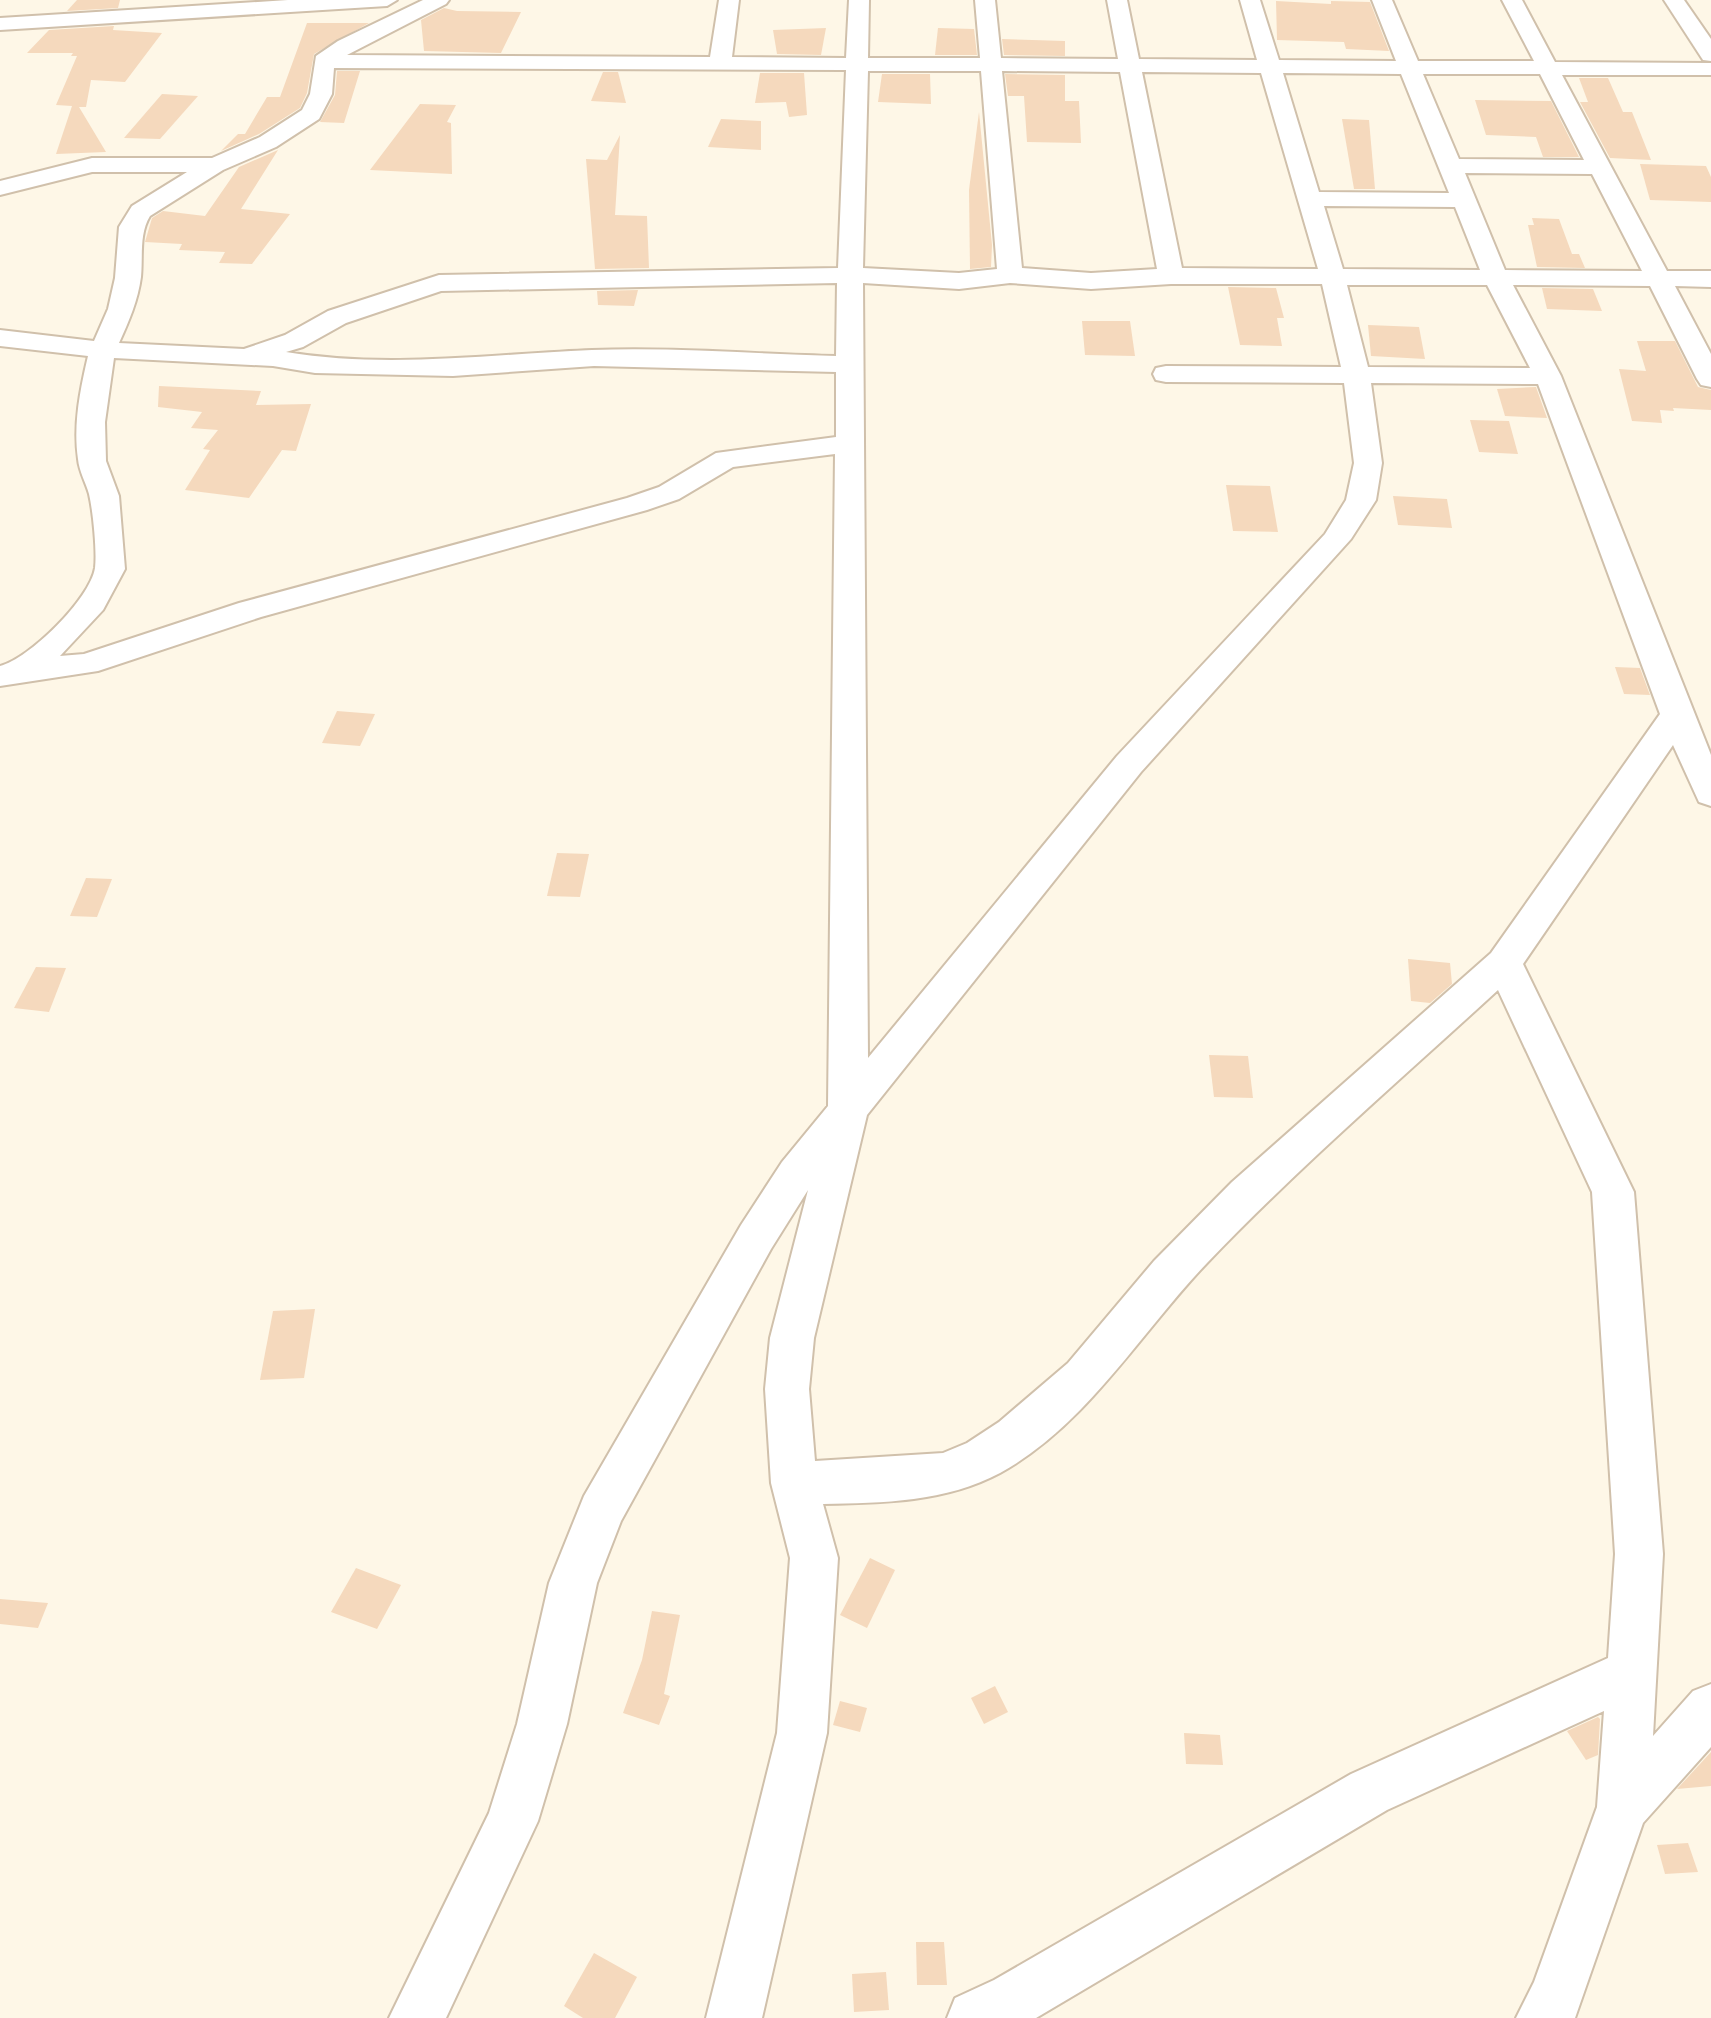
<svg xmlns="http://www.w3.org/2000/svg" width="1711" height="2018" font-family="Inter,sans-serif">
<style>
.building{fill:#f5d9bd}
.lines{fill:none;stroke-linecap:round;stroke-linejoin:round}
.minor-casing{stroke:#d0c0ab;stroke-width:4}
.minor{fill:#fff;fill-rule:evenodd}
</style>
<rect width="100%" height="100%" fill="#fef7e7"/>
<g class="building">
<polygon points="77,0 120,0 118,8 67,11"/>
<polygon points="1276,1 1331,4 1331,1 1370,2 1389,51 1346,49 1344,42 1277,40"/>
<polygon points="444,8 457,11 521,12 501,53 424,51 421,20"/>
<polygon points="307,23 369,23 314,54 307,93 300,108 259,134 221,151 238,134 245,134 267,97 280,97"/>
<polygon points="114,26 113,30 162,33 125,82 91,80 86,107 79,107 106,152 56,154 72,106 56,105 77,56 71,56 73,53 27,53 49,30"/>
<polygon points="826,28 821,55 777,54 773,30"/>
<polygon points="938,28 974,29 977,55 935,55"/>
<polygon points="1002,39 1065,41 1065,56 1004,55"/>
<polygon points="337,71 360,71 344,123 320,122 335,95"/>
<polygon points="603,72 618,72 626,103 591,101"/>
<polygon points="760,73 804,73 807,115 789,117 786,102 755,103"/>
<polygon points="882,74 930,74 931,104 878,102"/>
<polygon points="1005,74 1065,75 1065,101 1079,101 1081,143 1027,142 1024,96 1008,96"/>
<polygon points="1579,78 1608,78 1623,112 1632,112 1651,160 1610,158 1580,102 1588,102"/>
<polygon points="162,94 198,96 160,139 124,138"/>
<polygon points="1475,100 1551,101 1579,157 1543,157 1536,137 1486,135"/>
<polygon points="420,104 456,105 447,122 451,123 452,174 370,170"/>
<polygon points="979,112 992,245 991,267 970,269 969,190"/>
<polygon points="721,119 761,121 761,150 708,147"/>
<polygon points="1342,119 1369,120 1375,189 1354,189"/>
<polygon points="620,135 615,215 647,216 649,268 595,269 586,159 607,160"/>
<polygon points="278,150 241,209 290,214 252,264 219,263 225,252 179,250 182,244 145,242 152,218 163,211 205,216 239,167"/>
<polygon points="1640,164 1706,166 1711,177 1711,202 1650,200"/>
<polygon points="1532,218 1559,219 1572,254 1579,254 1585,268 1537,267 1528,225 1534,225"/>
<polygon points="1228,287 1276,288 1284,318 1277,318 1282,346 1240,345"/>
<polygon points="1542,288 1593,289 1602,311 1547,309"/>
<polygon points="638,290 634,306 598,305 597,291"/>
<polygon points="1082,321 1130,321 1135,356 1085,355"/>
<polygon points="1368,325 1419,327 1425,359 1371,356"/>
<polygon points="1637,341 1675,341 1698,387 1711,390 1711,410 1673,408 1674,411 1660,410 1662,423 1632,421 1619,369 1646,371"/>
<polygon points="159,386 261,391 256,405 311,404 296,451 282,450 249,498 185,490 210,450 203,449 218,430 191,428 202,412 158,407"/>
<polygon points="1536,387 1547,418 1505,416 1497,389"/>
<polygon points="1470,420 1509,421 1518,454 1479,452"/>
<polygon points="1226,485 1270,486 1278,532 1233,531"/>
<polygon points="1393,496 1447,499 1452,528 1398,525"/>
<polygon points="1615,667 1640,668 1650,695 1624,694"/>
<polygon points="337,711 375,714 360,746 322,743"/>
<polygon points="557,853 589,854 580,897 547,896"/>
<polygon points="86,878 112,879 97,917 70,916"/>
<polygon points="1408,959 1450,963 1452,984 1430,1003 1411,1001"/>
<polygon points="36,967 66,968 49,1012 14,1008"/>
<polygon points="1209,1055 1248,1056 1253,1098 1214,1097"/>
<polygon points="315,1309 304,1378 260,1380 273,1311"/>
<polygon points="870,1558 895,1570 867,1628 840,1615"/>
<polygon points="356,1568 401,1585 377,1629 331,1612"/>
<polygon points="0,1599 48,1603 38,1628 0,1624"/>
<polygon points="652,1611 680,1615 664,1694 670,1696 659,1725 623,1713 642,1660"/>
<polygon points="995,1686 1008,1712 984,1724 971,1698"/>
<polygon points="840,1701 867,1708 860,1732 833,1725"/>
<polygon points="1598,1717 1600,1719 1598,1755 1586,1760 1567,1731"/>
<polygon points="1184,1733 1220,1735 1223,1765 1186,1764"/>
<polygon points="1711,1752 1711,1786 1677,1789"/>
<polygon points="1688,1843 1698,1872 1665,1874 1657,1845"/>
<polygon points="916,1942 944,1942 947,1985 917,1985"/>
<polygon points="594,1953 637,1977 615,2018 583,2018 564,2006"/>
<polygon points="886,1972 889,2010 854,2012 852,1974"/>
</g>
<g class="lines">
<defs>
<g id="minor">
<polygon points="288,0 397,0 387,6 0,30 0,18"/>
<path d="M423,0H449L446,4L347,55L710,57L719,0H739L732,57L846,58L849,0H869L868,58H980L975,0H995L1001,58L1118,59L1107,0H1127L1139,59L1257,60L1240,0H1260L1279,60L1396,61L1372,0H1392L1418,61H1534L1502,0H1522L1555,62L1711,63V75H1562L1667,271H1711V287L1675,286L1711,354V387L1701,385L1697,379L1650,286L1513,285L1561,376L1711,755V806L1699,802L1673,745L1523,964L1634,1192L1663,1554L1653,1736L1693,1691L1711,1684V1747L1643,1823L1575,2018H1516L1534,1982L1597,1807L1604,1711L1387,1810L1036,2018H947L955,1998L994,1980L1351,1774L1608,1658L1615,1554L1592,1192L1498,990C1400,1080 1299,1167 1207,1263C1140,1333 1087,1425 1000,1473C946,1502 883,1503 823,1504L838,1558L827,1733L762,2018H706L777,1733L790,1558L771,1483L765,1389L770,1338L808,1190L771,1249L621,1521L597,1583L567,1724L538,1821L446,2018H389L489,1813L517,1724L549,1583L584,1496L741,1225L782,1162L828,1106L835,454L733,467L679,499L647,510L261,617L98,671L0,686V666C29,659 90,599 95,568C97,551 93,511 89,494C86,483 79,471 78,459C73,425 80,390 88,356L0,346V330L94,341L108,309L115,278L119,227L132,206L187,172H92L0,195V181L92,158H212L260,137L302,110L310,94L316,56L338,41ZM334,68L846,70L838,268L439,275L328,311L285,335L244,349L119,343C129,321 138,300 141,277C143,256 139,234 150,216L223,170L276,147L319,119L332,94ZM868,71H981L997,269L959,273L863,268ZM1002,71L1120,72L1157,269L1091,273L1022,268ZM1142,72L1261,73L1318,269L1182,268ZM1283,73L1401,74L1449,193L1319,192ZM1423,74H1540L1584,160L1459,159ZM1465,173L1592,174L1642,271L1505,270ZM1324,206L1455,207L1480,270L1343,269ZM837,283L836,356C755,354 673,347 592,350C490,354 387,369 286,352L303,347L346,323L441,291ZM863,283L959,289L1010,283L1091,289L1171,284H1322L1341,367L1166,366L1156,368L1153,374L1156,380L1166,382L1344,383L1354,463L1346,500L1325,534L1117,756L868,1058ZM1347,285H1487L1530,368L1368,367ZM114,358L273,366L315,373L453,376L594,366L836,372V437L716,453L659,487L627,498L239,603L84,654L60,656L103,610L125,569L119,496L106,461L105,422ZM1371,383L1538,384L1660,714L1491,953L1232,1182L1154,1261L1068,1363L999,1422L967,1443L943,1453L815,1461L809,1389L814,1338L867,1115L1141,772L1351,539L1376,500L1382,463Z"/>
<polygon points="1664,0 1684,0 1711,39 1711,61 1703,60"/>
</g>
</defs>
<use href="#minor" class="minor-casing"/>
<use href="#minor" class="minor"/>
</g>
</svg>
